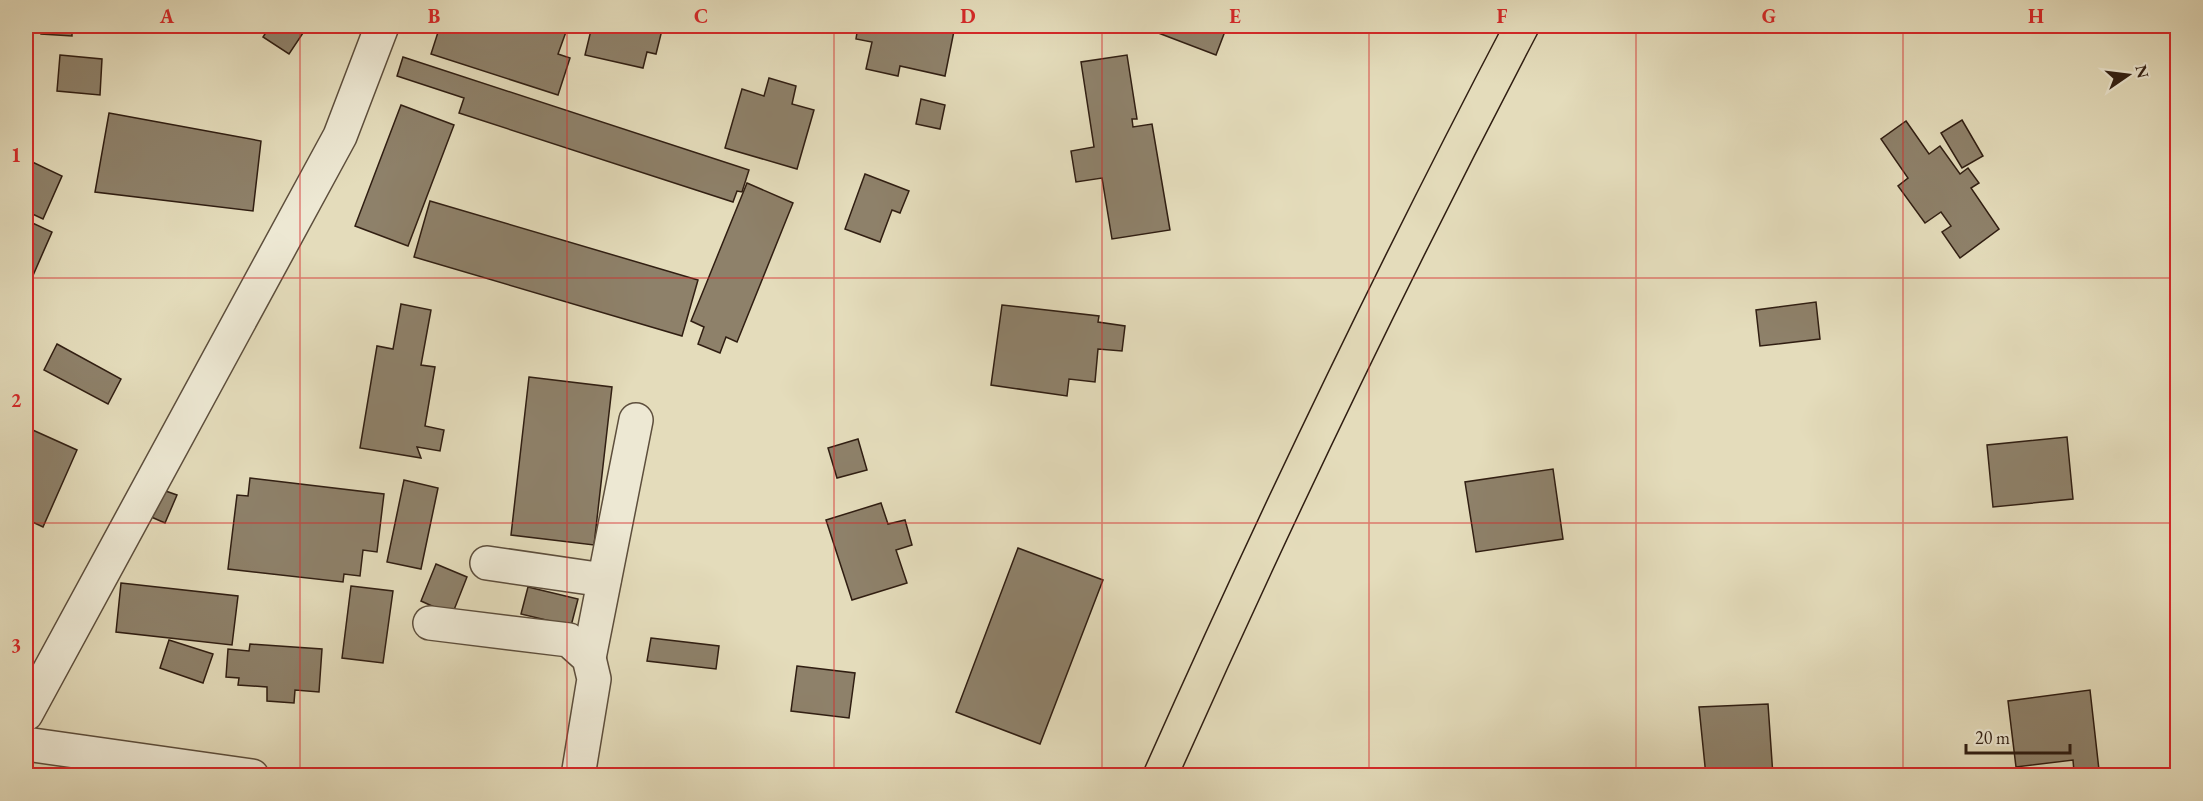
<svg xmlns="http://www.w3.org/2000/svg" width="2203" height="801" font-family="'EB Garamond',serif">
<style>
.building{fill:#8e816a;stroke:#301e12;stroke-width:1.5}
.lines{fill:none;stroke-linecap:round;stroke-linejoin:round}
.minor-casing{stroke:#5d4e3c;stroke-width:36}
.major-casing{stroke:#301e12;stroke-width:36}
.minor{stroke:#ede8d3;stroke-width:33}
.major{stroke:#e4dcbb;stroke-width:33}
.grid{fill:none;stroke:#d62828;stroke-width:1.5;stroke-opacity:0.55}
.neatline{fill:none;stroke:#d62828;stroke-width:2}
.grid-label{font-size:20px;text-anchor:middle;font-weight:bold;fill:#d62828}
</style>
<rect width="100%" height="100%" fill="#e4dcbb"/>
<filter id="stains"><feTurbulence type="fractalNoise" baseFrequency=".00333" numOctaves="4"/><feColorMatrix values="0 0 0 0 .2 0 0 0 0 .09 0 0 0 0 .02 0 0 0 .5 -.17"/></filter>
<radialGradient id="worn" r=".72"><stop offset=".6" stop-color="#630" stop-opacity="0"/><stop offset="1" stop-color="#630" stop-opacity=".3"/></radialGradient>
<g class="building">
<polygon points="41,26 72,26 72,36 41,34"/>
<polygon points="270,26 298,26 305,30 289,54 263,37"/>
<polygon points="440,26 555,26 567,29 558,54 570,58 558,95 431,54"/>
<polygon points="592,26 663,26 656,54 647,52 643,68 585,55"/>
<polygon points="858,26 955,26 945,76 900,66 898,76 866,69 872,42 856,39"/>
<polygon points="1140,26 1227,26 1216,55"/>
<polygon points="60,55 102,59 100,95 57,91"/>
<polygon points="1127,55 1137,119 1132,119 1133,127 1152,124 1170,230 1112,239 1102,178 1076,182 1071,151 1094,147 1081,62"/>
<polygon points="403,57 749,170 742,192 737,191 733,202 459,113 464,98 397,76"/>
<polygon points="769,78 796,86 792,104 814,110 797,169 725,148 742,89 764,96"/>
<polygon points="921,99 945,105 940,129 916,124"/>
<polygon points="401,105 454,125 408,246 355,226"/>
<polygon points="109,113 261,141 253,211 95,192"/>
<polygon points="1962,120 1983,156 1962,168 1941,133"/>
<polygon points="1906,121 1929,154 1940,146 1960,174 1968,168 1979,183 1971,188 1999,229 1960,258 1942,232 1951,226 1941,212 1925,223 1898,186 1908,178 1881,139"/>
<polygon points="26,159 62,176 43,219 26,211"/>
<polygon points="865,174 909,191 900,213 892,210 880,242 845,229"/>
<polygon points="747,183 793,203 737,342 726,337 720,353 698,344 704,327 691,321"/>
<polygon points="430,201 698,280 682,336 414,257"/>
<polygon points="26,220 52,232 31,280 26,278"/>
<polygon points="1816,302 1820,339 1760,346 1756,310"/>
<polygon points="401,304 431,310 421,365 435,367 425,426 444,430 440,451 417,447 421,458 360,448 377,346 393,349"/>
<polygon points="1002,305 1099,316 1098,322 1125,326 1122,351 1098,349 1095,382 1069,379 1067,396 991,385"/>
<polygon points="57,344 121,379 108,404 44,370"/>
<polygon points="529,377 612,387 594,545 511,535"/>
<polygon points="26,427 77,450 43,527 26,519"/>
<polygon points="2067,437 2073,499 1993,507 1987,445"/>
<polygon points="858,439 867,470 837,478 828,448"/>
<polygon points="1553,469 1563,539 1476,552 1465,482"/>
<polygon points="250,478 384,494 377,552 363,550 360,576 344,574 343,582 228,569 237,495 248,496"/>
<polygon points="404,480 438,488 421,569 387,562"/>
<polygon points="160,489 177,495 165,523 149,516"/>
<polygon points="881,503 888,524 905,520 912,545 896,550 907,583 852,600 826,520"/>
<polygon points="1018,548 1103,580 1040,744 956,712"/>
<polygon points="436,564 467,577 452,615 421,601"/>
<polygon points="121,583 238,596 232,645 116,632"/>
<polygon points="351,586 393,591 383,663 342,658"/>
<polygon points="528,587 578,599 571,626 521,614"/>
<polygon points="651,638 719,646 716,669 647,661"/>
<polygon points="169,640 213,654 203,683 160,668"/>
<polygon points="250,644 322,649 319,692 295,690 294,703 267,701 267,687 238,685 239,678 226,677 228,649 249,651"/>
<polygon points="797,666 855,673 849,718 791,711"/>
<polygon points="2090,690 2099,770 2074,772 2073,760 2016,767 2008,701"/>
<polygon points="1768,704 1773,776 1706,776 1699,707"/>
</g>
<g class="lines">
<defs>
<g id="minor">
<polyline points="487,563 604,580"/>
<polyline points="430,623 569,640 589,658 594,679 578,776"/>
<polyline points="589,658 636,420"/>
<polyline points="26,714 340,136 382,26"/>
<polyline points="26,744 252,776"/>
</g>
<path id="major" d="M1160,776C1273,522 1393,272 1522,26"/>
</defs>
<use href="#minor" class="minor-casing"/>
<use href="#major" class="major-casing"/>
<use href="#minor" class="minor"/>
<use href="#major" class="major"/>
</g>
<path class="grid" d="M300,26V776M567,26V776M834,26V776M1102,26V776M1369,26V776M1636,26V776M1903,26V776M26,278H2178M26,523H2178"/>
<rect width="2203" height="801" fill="none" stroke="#e4dcbb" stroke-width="66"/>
<g transform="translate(2128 75) rotate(76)" stroke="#ede8d3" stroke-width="4.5" paint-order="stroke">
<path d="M0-4.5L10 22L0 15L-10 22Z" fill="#301e12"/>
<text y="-9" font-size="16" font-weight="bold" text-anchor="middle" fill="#301e12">N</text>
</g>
<path d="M1966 744v9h104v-9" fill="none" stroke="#301e12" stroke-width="3"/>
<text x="1975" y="744" font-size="18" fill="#301e12" stroke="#ede8d3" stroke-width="4.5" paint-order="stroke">20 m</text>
<rect x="33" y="33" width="2137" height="735" class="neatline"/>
<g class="grid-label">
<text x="167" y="23">A</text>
<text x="434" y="23">B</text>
<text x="701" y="23">C</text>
<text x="968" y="23">D</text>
<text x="1235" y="23">E</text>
<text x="1502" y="23">F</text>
<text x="1769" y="23">G</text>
<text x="2036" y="23">H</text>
<text x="16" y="162">1</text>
<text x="16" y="407">2</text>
<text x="16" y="652">3</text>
</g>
<rect width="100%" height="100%" filter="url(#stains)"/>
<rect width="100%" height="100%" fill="url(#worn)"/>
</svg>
